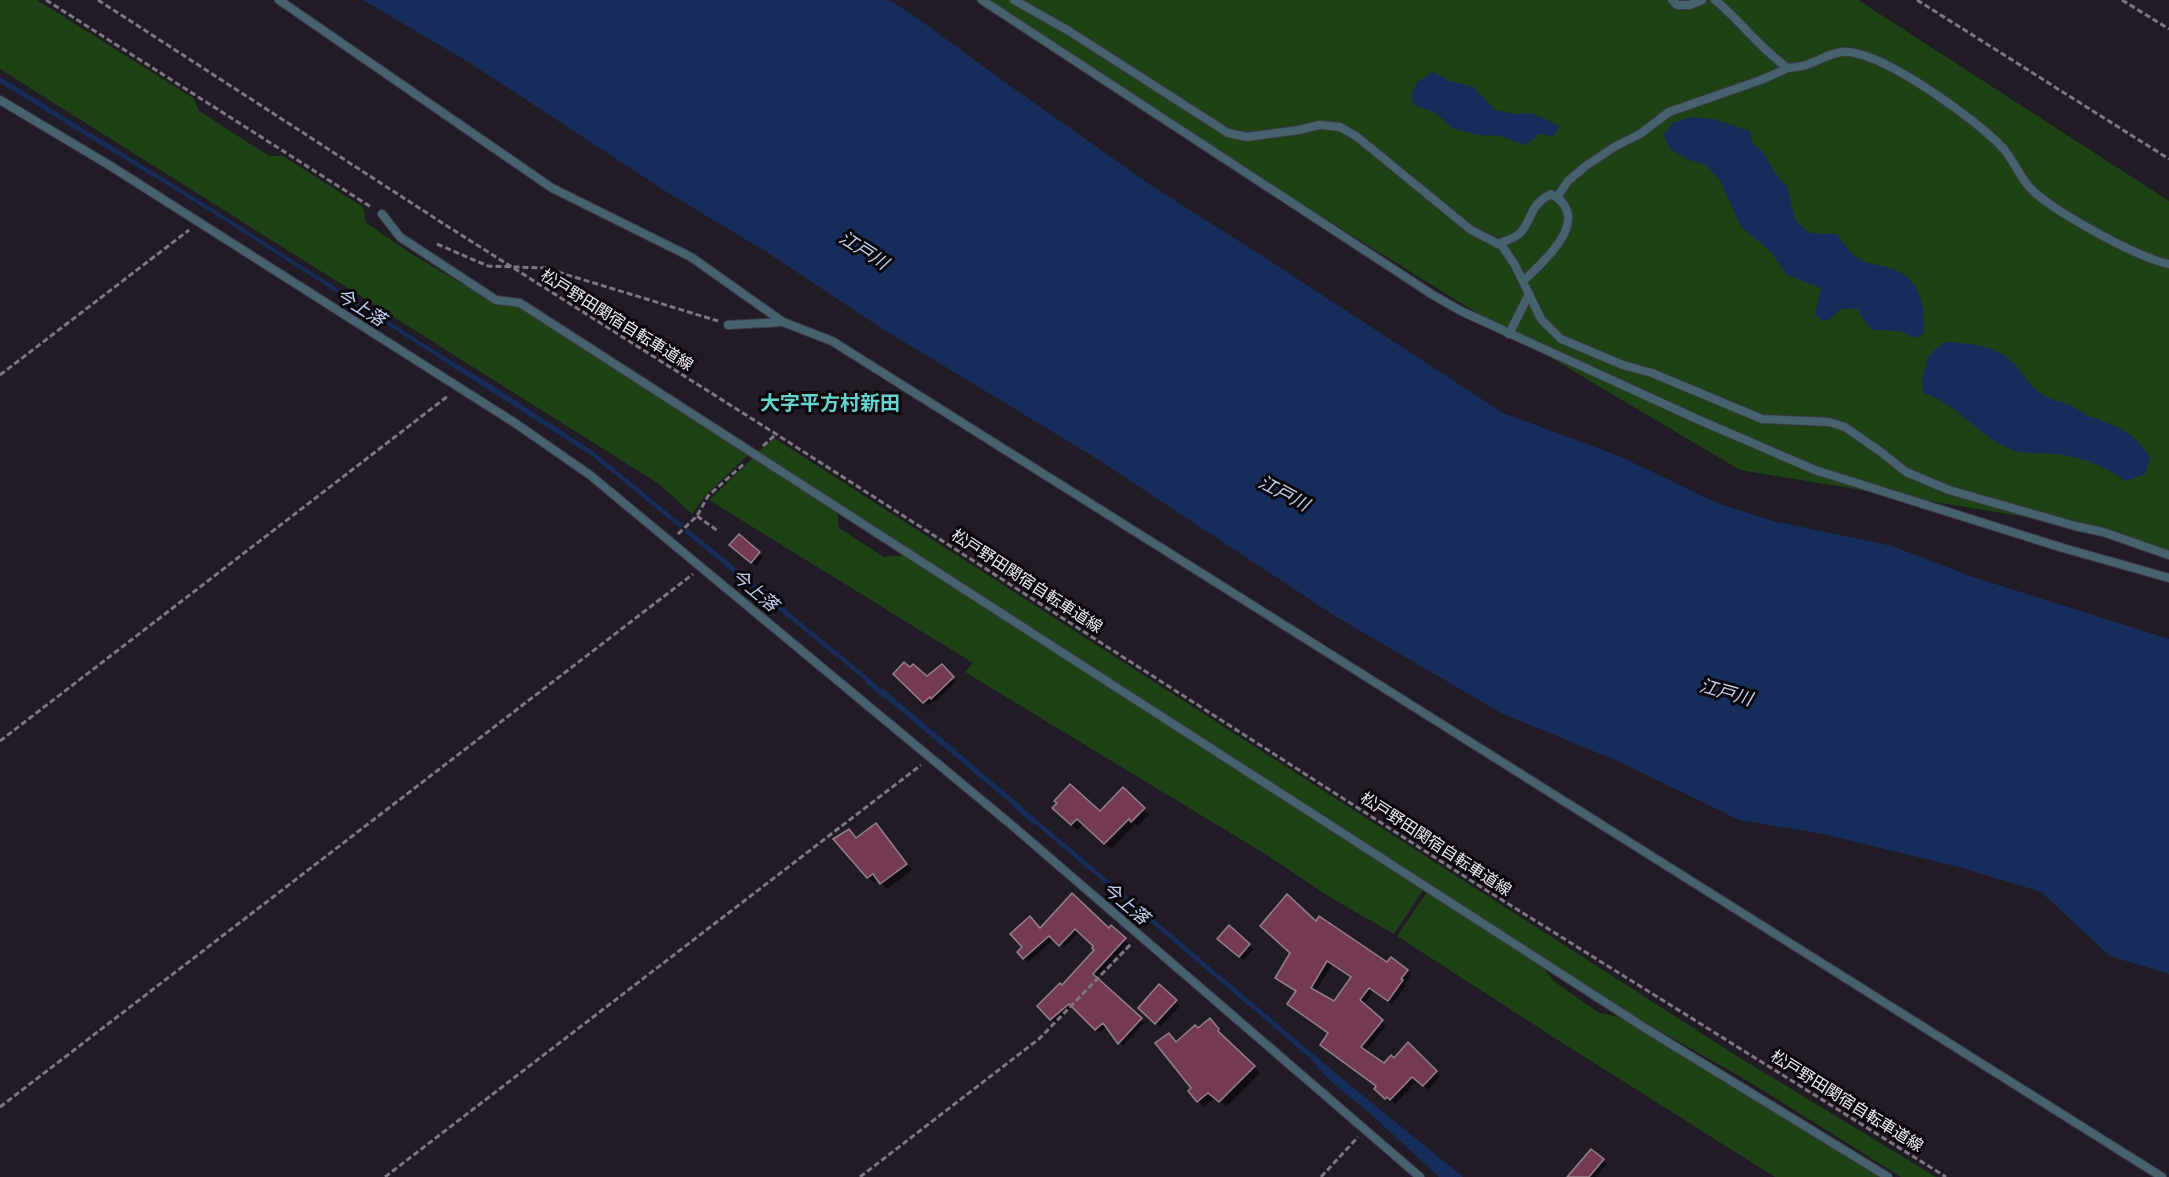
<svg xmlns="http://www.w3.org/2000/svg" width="2169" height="1177" font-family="'DejaVu Sans','Noto Sans JP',sans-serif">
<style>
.green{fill:#1d4315}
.water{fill:#162d5b}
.shadow{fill:#0007;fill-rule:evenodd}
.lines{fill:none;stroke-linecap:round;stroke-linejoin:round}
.stream{stroke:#162d5b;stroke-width:5}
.building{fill:#743a54;stroke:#938389;stroke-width:1.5;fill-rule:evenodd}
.lane-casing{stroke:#3e3842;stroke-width:10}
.path{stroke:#7c7780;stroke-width:3;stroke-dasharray:6 3;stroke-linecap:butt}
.lane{stroke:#46626f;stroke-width:8}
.labels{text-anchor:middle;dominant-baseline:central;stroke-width:6;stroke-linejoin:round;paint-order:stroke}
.street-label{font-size:16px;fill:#f1edf4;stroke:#09070b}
.water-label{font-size:18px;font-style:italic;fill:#c3d4f3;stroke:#09070b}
.quarter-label{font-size:20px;font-weight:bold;fill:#67d3cd;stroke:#09070b}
</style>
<rect width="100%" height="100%" fill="#211b25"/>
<g class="green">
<polygon points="0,0 37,0 42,3 193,98 199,111 269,156 283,156 363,207 366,223 412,254 497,305 518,306 748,455 706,495 692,514 659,484 0,69"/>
<polygon points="974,0 1858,0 2169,201 2169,557 2075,525 1740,470 1496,325"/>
<polygon points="774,438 1740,1058 1936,1177 1901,1177 1753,1084 1637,1018 758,452"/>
<polygon points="753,458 837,513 839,528 884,557 905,555 1423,890 1394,934 1328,896 1270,857 965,672 973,663 709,500"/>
<polygon points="1427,892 1540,965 1556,983 1599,1013 1620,1017 1882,1177 1775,1177 1561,1042 1397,936"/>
</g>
<g class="water">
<polygon points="363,0 889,0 913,15 1006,83 1152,186 1270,261 1503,413 1619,456 1717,503 1773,521 1892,546 1970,576 2169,639 2169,974 2110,956 2041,892 1959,867 1823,834 1739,820 1620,762 1503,714 1335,616 1091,455 881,328 765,251 670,194 470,63"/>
<polygon points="1433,72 1450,81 1473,87 1495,110 1514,114 1532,113 1560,126 1553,136 1538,134 1535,138 1525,145 1500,136 1477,135 1452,128 1436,113 1414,105 1411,95 1417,82"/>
<polygon points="0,77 213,209 421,342 493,386 594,452 683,525 680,528 592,456 211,212 0,83"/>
<path d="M1691,117L1713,119L1750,131L1753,144L1763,152L1778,177L1787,186L1795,220L1810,233L1837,234C1842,241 1848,250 1855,256C1866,265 1883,265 1895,270C1920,279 1927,311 1923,334L1915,338L1899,331L1873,330L1865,322L1857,308L1841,309L1828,320L1822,321L1815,315L1821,288L1787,275L1770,251L1741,227L1720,181L1707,166L1687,159L1671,150L1663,135L1672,123Z"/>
<path d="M1944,342C1963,343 1981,344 1998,352C2019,361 2026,386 2045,396C2052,400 2060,401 2067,404C2074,406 2080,412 2087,415C2116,427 2133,429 2150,458L2145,474L2126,481C2101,465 2083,457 2053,454C2039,452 2021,455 2008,448C1976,434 1958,404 1923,393L1922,379L1929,355Z"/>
<polygon points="687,528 876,684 873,687 684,532"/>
<polygon points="882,688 1024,808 1021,812 878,692"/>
<polygon points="1030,814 1334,1072 1463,1177 1439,1177 1373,1116 1328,1079 1310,1058 1027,817"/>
</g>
<g class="shadow">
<polygon points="739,536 763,557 756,566 736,549"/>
<polygon points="941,666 956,681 936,701 934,700 928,706 895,674 927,678"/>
<polygon points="1123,789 1149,815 1138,826 1135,824 1111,849 1084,823 1077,830 1054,808 1100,813"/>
<polygon points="882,831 912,870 887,889 879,880 874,883 836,839 857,839"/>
<polygon points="1072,895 1109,930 1111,927 1128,943 1096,979 1144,1023 1123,1046 1107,1026 1100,1033 1073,1006 1055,1023 1039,1006 1062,987 1096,950 1095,946 1079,932 1064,948 1054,939 1028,962 1019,952"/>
<path d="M1316,923L1387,965L1407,971L1411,975L1404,984L1406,986L1392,1004L1374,991L1363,1005L1386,1026L1365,1051L1384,1065L1394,1060L1408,1044L1440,1076L1428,1090L1418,1080L1395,1104L1392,1101L1390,1102L1329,1034L1289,1004L1297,992L1277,978ZM1332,965L1352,978L1334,1004L1315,992Z"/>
<polygon points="1224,943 1249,945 1254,949 1244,960"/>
<polygon points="1160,986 1180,1006 1160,1027 1140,1008"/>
<polygon points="1215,1026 1224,1036 1222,1037 1260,1073 1226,1107 1215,1098 1204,1107 1190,1091 1193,1088 1177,1043 1198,1030"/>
<polygon points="1603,1160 1607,1164 1596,1177 1569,1177"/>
</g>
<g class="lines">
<g class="stream">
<polyline points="868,682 884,695"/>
<polyline points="1017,807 1033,821"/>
</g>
</g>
<g class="building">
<polygon points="739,534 760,552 751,563 729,545"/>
<polygon points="904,662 910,667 913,664 927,676 942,664 954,677 931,699 930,697 923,703 893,674"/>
<polygon points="1070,784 1100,811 1123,787 1145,808 1131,822 1129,819 1104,844 1077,819 1071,825 1052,808 1057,803 1054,801"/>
<polygon points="876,823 907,864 880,884 873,874 867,878 833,839 849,829 856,838"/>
<polygon points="1072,893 1109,928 1111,925 1126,938 1093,974 1142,1018 1118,1044 1103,1023 1095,1030 1069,1004 1050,1020 1037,1006 1060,983 1062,985 1094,950 1092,948 1093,946 1075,929 1059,946 1049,936 1023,959 1017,952 1022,947 1010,934 1030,916 1040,928"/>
<path d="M1287,894L1316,921L1319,916L1387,962L1391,957L1408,970L1401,979L1403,980L1388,1001L1369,988L1360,1000L1383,1020L1361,1047L1384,1063L1391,1055L1394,1058L1408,1042L1437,1071L1423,1086L1412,1077L1390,1100L1387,1097L1385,1099L1374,1089L1376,1086L1320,1045L1328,1033L1287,1004L1296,991L1275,978L1290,953L1260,926ZM1327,961L1351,977L1334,1001L1311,988Z"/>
<polygon points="1229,925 1250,944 1239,957 1217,939"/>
<polygon points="1159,984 1177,1000 1155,1024 1138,1008"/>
<polygon points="1210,1018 1219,1029 1218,1031 1255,1066 1219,1102 1208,1093 1197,1102 1188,1091 1191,1088 1155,1043 1169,1033 1176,1042 1195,1025 1198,1028"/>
<polygon points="1591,1149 1604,1159 1589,1177 1567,1177"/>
</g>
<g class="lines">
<defs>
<g id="lane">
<polyline points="279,0 552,188 691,257 783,322 832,341 2162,1177"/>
<polyline points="982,0 1433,295 1461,311 1699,420 1815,470 2063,548 2169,578"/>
<polyline points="1014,0 1069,31 1228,133 1247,137 1299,130 1319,125 1340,127 1356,136 1471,230 1502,246 1515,265 1541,319 1561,339 1623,365 1652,373 1762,419 1829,422 1845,427 1881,452 1906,472 1949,490 2075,526 2103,532 2169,555"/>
<polyline points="1672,0 1677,5 1690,5 1702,0"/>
<path d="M1715,0C1741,21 1760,49 1788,68C1793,67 1800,67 1806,65C1819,61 1835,50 1849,52C1888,56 1974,118 2002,147C2014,160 2020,179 2033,191C2057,213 2138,258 2169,264"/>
<polyline points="0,100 109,165 515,423 590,475 1014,827 1420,1177"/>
<polyline points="1557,197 1568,181 1587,165 1616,146 1640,134 1669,112 1761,80 1788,68"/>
<polyline points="382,214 400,237 496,300 520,303 1645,1028 1888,1177"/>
<path d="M1497,244C1504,241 1514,239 1519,234C1534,219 1527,207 1551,194C1594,217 1545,261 1523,281"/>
<polyline points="728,325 783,322"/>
<polyline points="1509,334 1529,294"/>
</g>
</defs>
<use href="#lane" class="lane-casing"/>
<g class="path">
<polyline points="46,0 371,207"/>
<polyline points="98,0 447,226 776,434 1470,880 1946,1177"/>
<polyline points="1917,0 2169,159"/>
<polyline points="2122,0 2169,29"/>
<polyline points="437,244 488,266 545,268 718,321"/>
<polyline points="0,375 189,230"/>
<polyline points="763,446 776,434"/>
<polyline points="697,516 718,531"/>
<polyline points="678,534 697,516 708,496 745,463"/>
<polyline points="0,741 448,396"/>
<polyline points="0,1107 693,574"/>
<polyline points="385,1177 921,765"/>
<polyline points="860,1177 1040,1038 1131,944"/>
<polyline points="1321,1177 1358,1137"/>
</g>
<use href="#lane" class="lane"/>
</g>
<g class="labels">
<g class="street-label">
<text transform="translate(617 320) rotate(32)">松戸野田関宿自転車道線</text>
<text transform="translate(1027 581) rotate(33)">松戸野田関宿自転車道線</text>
<text transform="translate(1436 844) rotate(33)">松戸野田関宿自転車道線</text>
<text transform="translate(1847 1101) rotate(32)">松戸野田関宿自転車道線</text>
</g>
<g class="water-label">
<text transform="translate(864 250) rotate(33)">江戸川</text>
<text transform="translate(361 307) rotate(32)">今上落</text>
<text transform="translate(1284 493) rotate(28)">江戸川</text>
<text transform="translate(755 590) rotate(40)">今上落</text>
<text transform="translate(1726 692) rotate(16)">江戸川</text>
<text transform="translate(1126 903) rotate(40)">今上落</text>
</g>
<g class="quarter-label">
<text x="830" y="403">大字平方村新田</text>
</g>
</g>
</svg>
